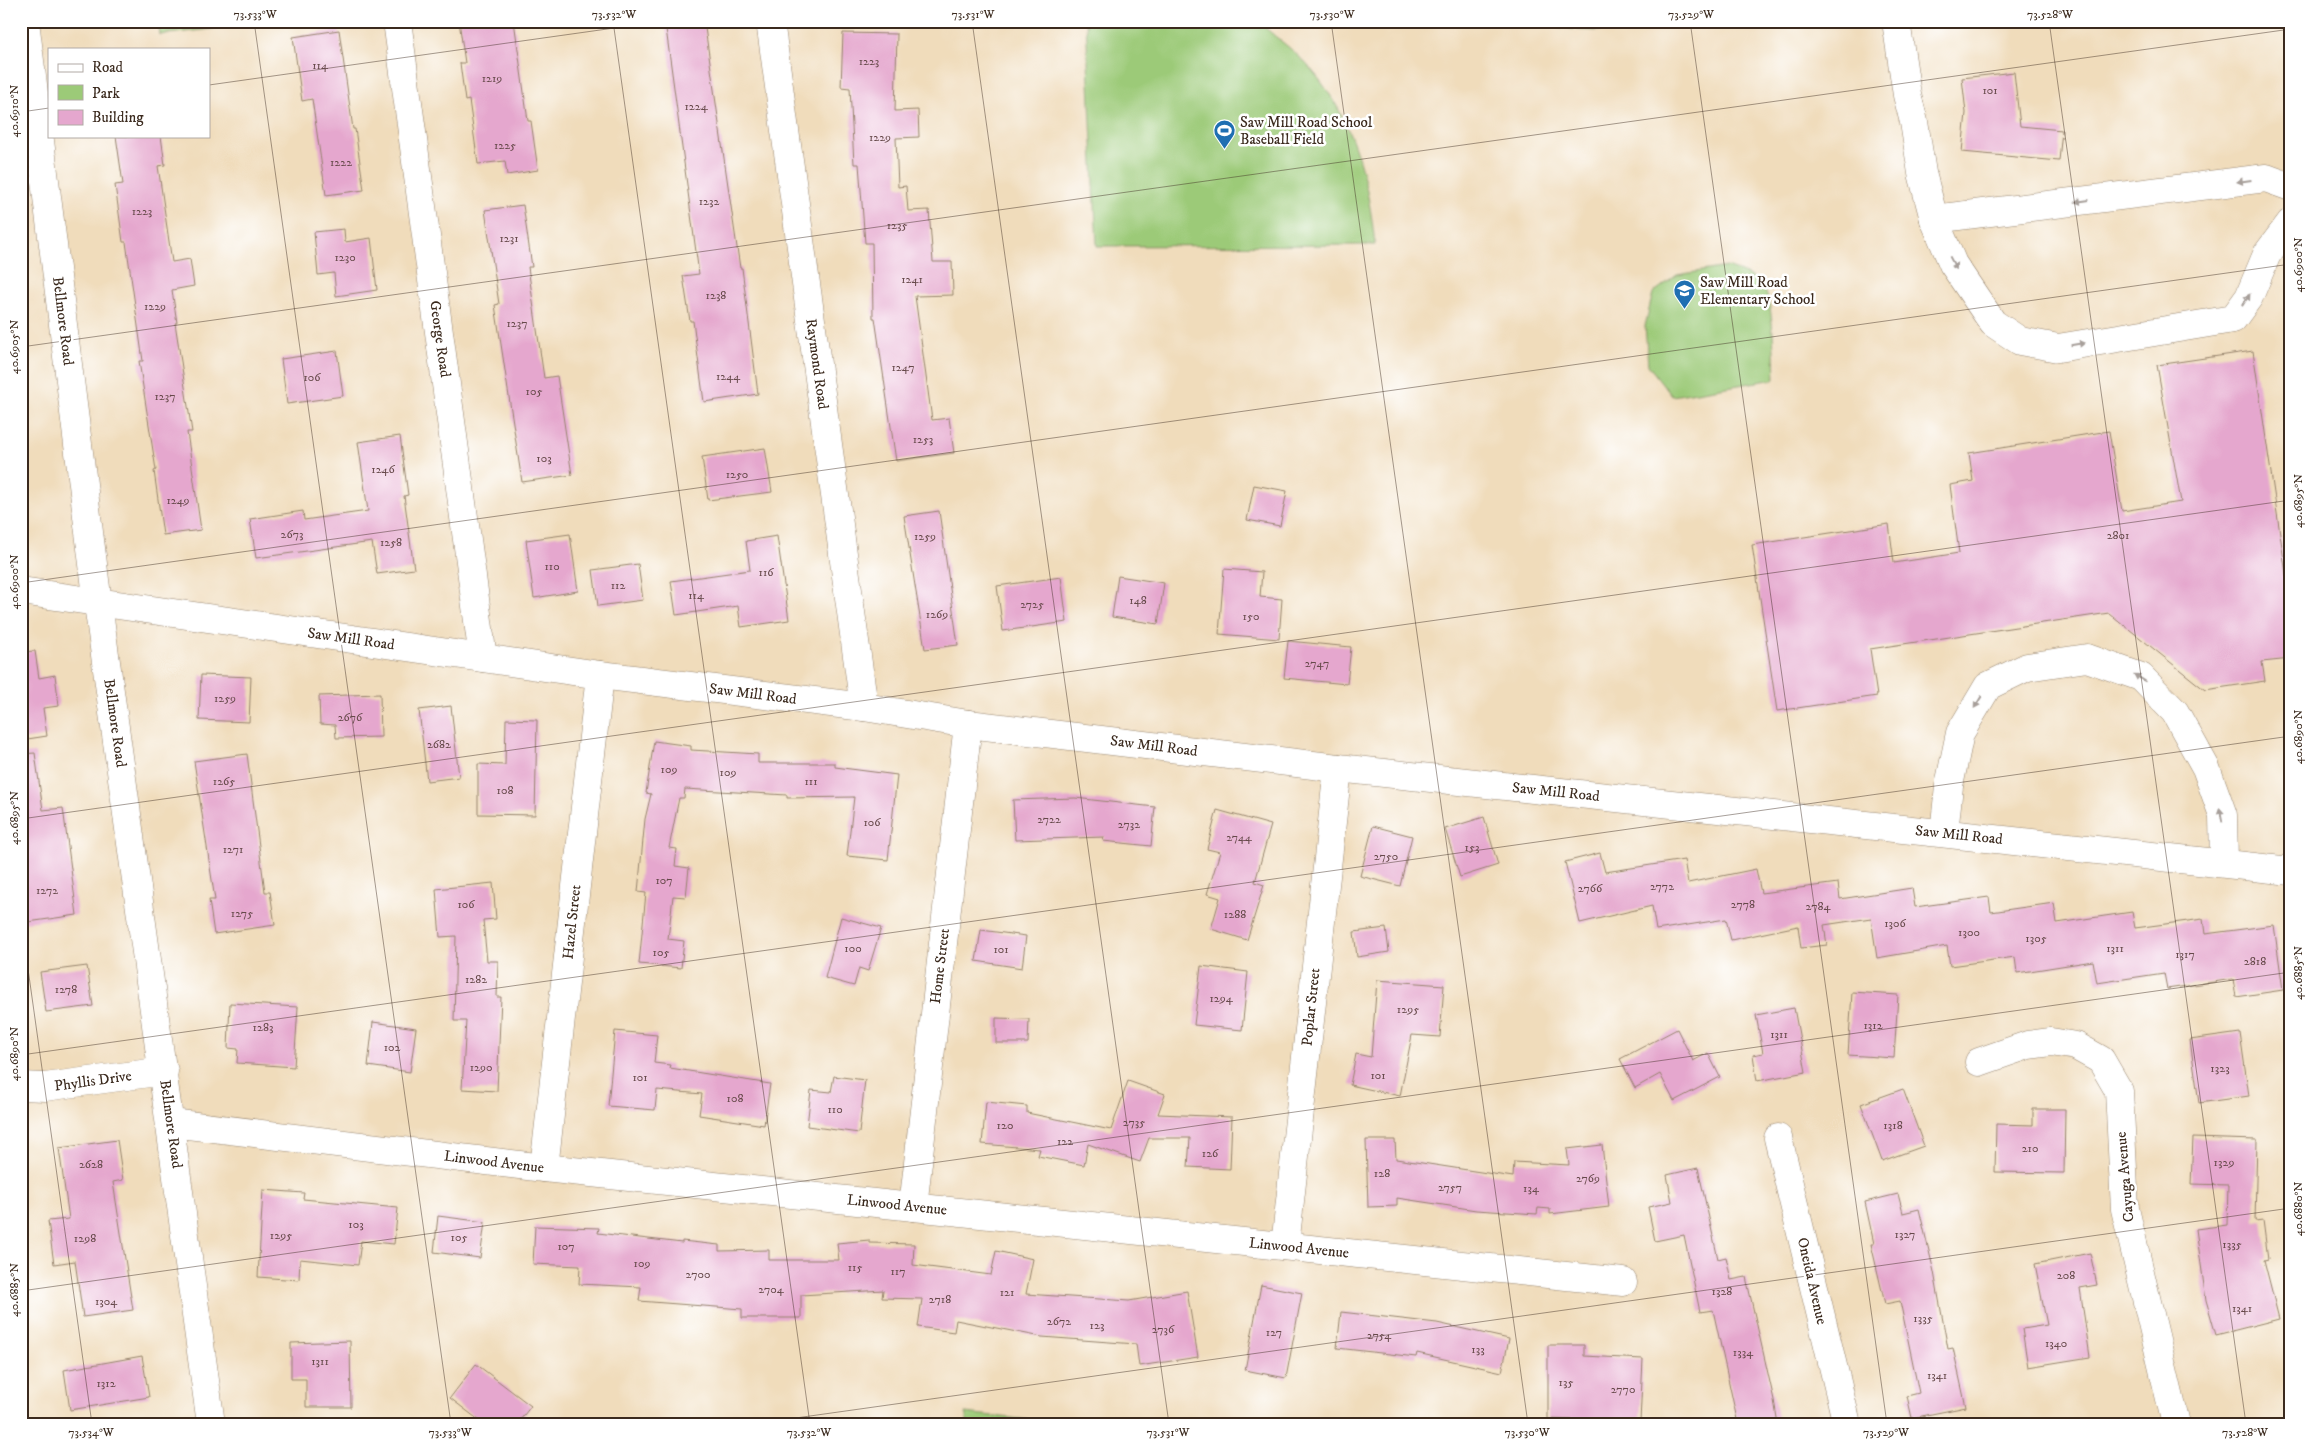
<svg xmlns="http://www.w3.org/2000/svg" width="2312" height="1445" font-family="'IM FELL DW Pica',serif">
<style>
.green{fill:#9cca78;stroke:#6c7a4b}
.building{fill:#e5a7ce}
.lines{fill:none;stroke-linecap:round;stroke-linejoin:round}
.minor-casing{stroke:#96836c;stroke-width:29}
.major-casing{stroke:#96836c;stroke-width:29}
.minor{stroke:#fff;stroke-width:28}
.major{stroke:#fff;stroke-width:28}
.oneway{fill:#a79f9a}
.ticks{fill:none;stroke:#3b2a1e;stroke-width:1;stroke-opacity:0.45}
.labels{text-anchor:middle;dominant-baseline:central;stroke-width:5;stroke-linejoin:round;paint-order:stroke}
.number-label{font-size:12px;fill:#66494a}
.poi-label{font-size:15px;fill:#3b2a1e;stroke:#fff;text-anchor:start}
.street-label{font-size:15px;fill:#3b2a1e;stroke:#fff}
.neatline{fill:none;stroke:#3b2a1e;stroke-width:2}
.ticks-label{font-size:12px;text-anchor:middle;fill:#3b2a1e}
</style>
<rect width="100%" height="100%" fill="#fff"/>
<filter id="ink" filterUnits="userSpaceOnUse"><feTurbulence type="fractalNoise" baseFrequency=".02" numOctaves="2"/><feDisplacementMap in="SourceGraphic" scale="10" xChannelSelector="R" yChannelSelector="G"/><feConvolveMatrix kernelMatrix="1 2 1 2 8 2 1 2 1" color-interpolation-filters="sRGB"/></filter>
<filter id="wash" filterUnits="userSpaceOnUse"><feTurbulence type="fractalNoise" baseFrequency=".0096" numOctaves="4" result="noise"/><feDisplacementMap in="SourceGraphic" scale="20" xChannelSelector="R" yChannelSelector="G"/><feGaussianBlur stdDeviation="1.12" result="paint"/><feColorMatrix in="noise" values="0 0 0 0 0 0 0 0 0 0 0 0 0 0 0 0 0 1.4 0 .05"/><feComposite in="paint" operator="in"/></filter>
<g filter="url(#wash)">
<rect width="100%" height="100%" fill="#f0dcbb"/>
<g class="green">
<polygon points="158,21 260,21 261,23 160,35"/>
<path d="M1086,21C1128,21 1170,21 1211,21C1224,21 1241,18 1253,21C1263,24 1273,35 1281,41C1346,91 1367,167 1375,245L1097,246Z"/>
<path d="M1532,21H1664V23C1612,32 1584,35 1532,21Z"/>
<path d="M1727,267C1741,272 1756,276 1764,289C1774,305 1774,358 1775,379L1672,396L1648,365L1645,326L1653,293L1677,275Z"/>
<polygon points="965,1413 1066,1424 968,1424"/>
</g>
<g id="blocks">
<g class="building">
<polygon points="459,21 514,21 528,121 531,121 538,170 507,175 505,161 478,164 469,100 465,101 460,63 465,63"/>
<polygon points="665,21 704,21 740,268 742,268 758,394 704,402 693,321 690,321 683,276 699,274"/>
<polygon points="339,30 353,129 355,129 364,190 326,195 312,99 302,101 293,37"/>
<polygon points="843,33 897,34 895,111 918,110 919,137 896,138 898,187 906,186 908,211 929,210 933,262 952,262 953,295 915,296 932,420 949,418 954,453 896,461 875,318 873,318 872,243 865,243 859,164 854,164 850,88 841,87"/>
<polygon points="2014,72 2020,126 2062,130 2059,161 1962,152 1966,113 1962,78"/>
<polygon points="116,136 161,136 165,165 158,166 172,262 190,259 194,286 172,290 177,323 175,323 192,432 187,432 201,530 163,535 154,471 156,470 139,361 143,361 126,242 123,242 115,185 123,184"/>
<polygon points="523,205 532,267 528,267 544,378 557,376 572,475 522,482 495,305 499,304 485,210"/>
<polygon points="344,229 345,242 371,238 377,290 336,296 334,273 318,275 314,232"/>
<polygon points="337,351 343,396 287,404 281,359"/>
<polygon points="2253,351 2291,608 2291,659 2262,662 2265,681 2205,690 2109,613 1870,649 1877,696 1777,711 1752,545 1889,524 1894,563 1959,553 1950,485 1973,481 1969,453 2109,431 2122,511 2181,502 2157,365"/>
<polygon points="400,436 408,495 404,496 414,569 377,574 372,542 256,558 250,519 303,511 304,520 368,511 358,442"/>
<polygon points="765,448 772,492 708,500 702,457"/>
<polygon points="1254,485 1287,491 1280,526 1247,520"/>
<polygon points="939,511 958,645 925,649 904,516"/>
<polygon points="570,534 578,591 534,598 526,540"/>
<polygon points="777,536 789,620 741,627 738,606 676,615 671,581 750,570 746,541"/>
<polygon points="638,564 643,600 598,606 593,570"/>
<polygon points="1224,569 1262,572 1260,597 1282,599 1279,639 1219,634"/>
<polygon points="1118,576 1164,583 1158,624 1112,617"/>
<polygon points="1061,577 1067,622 1003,631 997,586"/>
<polygon points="1288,641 1351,647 1347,684 1284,678"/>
<polygon points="35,651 39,678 55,675 59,706 43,708 47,736 21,740 21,652"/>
<polygon points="201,675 251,677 249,722 199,720"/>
<polygon points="380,694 381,737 336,738 335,725 320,724 319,696"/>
<polygon points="451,706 459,777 427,781 419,710"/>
<polygon points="506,719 537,720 535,815 478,814 478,764 505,765"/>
<polygon points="654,741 691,746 691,750 758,754 758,763 835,763 835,767 897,775 888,860 847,856 854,797 787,798 787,795 685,789 684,798 679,798 669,848 677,849 675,866 689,868 686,897 673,896 668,939 684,941 681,968 639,964 646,893 638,892 645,819 651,794 646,793"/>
<polygon points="35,753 43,810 63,808 77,915 21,923 21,754"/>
<polygon points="247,754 265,892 270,892 275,925 214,934 209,900 215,900 194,761"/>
<polygon points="1075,798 1155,807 1151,846 1103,841 1104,837 1015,840 1013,800"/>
<polygon points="1217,810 1271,825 1255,882 1264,885 1247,940 1211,929 1220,898 1207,894 1220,852 1207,849"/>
<polygon points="1484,817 1498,865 1460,877 1445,829"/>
<polygon points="1373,826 1412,836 1400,886 1360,876"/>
<polygon points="1600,853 1605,872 1684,860 1688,883 1756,869 1761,893 1838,883 1840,899 1912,888 1915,907 1989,897 1991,912 2054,903 2057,923 2132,912 2135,928 2203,919 2205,934 2274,925 2283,990 2236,997 2233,979 2167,989 2164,973 2097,983 2093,961 2017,973 2015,957 1950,966 1947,946 1877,958 1871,918 1824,925 1827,945 1801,948 1798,926 1731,940 1726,919 1656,930 1652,906 1580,923 1565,862"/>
<polygon points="493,883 496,919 483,920 487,961 498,961 497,997 501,997 497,1091 462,1089 466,1021 454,1021 456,936 440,937 436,889"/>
<polygon points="841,917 881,928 868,971 859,968 854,986 825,978"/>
<polygon points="1386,928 1389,952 1357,957 1354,932"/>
<polygon points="981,930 1026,936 1022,968 976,961"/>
<polygon points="87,966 93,1006 46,1012 40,972"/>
<polygon points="1201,966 1248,972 1242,1030 1194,1025"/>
<polygon points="1377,980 1444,985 1440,1037 1412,1035 1400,1096 1350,1085 1356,1054 1371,1057"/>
<polygon points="1852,992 1898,995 1894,1058 1848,1055"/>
<polygon points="230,1003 298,1007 294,1067 237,1063 238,1049 228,1048"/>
<polygon points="1794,1008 1806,1072 1757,1081 1753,1055 1763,1053 1756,1015"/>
<polygon points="996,1018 1029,1019 1028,1043 996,1043"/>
<polygon points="373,1022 416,1028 410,1072 368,1066"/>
<polygon points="1677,1029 1693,1061 1708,1053 1720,1077 1674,1101 1660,1074 1635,1088 1620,1059"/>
<polygon points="615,1031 657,1035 654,1063 671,1065 670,1068 770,1084 764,1125 699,1115 702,1094 657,1090 655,1110 608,1106"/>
<polygon points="2240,1033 2249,1096 2199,1103 2190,1040"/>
<polygon points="834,1076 865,1080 859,1133 807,1126 811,1090 831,1092"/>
<polygon points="1128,1081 1165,1094 1158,1114 1232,1117 1230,1169 1188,1167 1190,1138 1149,1138 1140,1162 1088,1144 1084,1165 1038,1156 1040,1149 982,1144 986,1102 1027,1106 1027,1113 1111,1130"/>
<polygon points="1903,1089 1924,1146 1882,1161 1861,1104"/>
<polygon points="2033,1109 2065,1109 2064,1173 1995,1172 1996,1124 2033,1125"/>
<polygon points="2193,1138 2257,1140 2255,1221 2263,1220 2268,1259 2264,1260 2279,1319 2216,1335 2206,1300 2196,1229 2227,1225 2228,1185 2191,1184"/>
<polygon points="117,1140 123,1180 113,1182 133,1310 83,1317 75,1261 54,1264 48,1221 69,1219 59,1148"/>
<polygon points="1366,1140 1395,1140 1396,1159 1513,1177 1514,1162 1569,1165 1567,1149 1602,1145 1609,1207 1550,1214 1550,1209 1538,1208 1537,1214 1476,1210 1397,1198 1397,1206 1368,1207"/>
<polygon points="1698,1168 1718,1259 1726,1257 1731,1280 1746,1277 1774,1400 1778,1424 1738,1424 1713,1310 1700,1312 1684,1235 1655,1241 1648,1207 1672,1202 1667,1175"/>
<polygon points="263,1190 304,1193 303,1199 398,1208 394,1244 361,1241 358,1265 300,1259 299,1280 258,1277"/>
<polygon points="1898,1194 1903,1213 1919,1209 1934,1272 1948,1349 1953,1348 1966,1407 1912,1418 1907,1396 1919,1393 1900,1301 1885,1304 1871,1244 1874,1244 1865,1202"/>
<polygon points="438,1216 485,1222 480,1258 434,1252"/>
<polygon points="535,1226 599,1228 598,1233 682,1243 682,1241 719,1245 719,1251 769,1250 769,1260 839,1260 837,1243 869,1240 869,1243 914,1244 913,1265 991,1275 996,1251 1033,1259 1026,1294 1129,1301 1187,1291 1198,1357 1139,1366 1136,1344 1042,1337 956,1320 954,1332 918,1327 922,1299 882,1298 883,1290 801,1295 801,1318 742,1318 742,1309 639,1301 641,1287 579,1284 580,1266 533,1264"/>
<polygon points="2090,1253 2097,1285 2080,1288 2090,1357 2028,1367 2022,1329 2047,1325 2035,1264"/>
<polygon points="1261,1285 1302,1293 1286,1378 1245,1370"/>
<polygon points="1341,1312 1437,1323 1509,1339 1502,1372 1417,1353 1416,1357 1337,1348"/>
<polygon points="350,1341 351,1407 306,1407 306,1379 291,1379 291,1343"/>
<polygon points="1548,1345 1584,1345 1584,1356 1643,1359 1640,1422 1548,1419"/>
<polygon points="142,1356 149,1397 70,1410 64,1370"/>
<polygon points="476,1364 531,1406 517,1424 484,1424 450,1398"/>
</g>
</g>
</g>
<g filter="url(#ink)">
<use href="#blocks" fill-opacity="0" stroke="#96836c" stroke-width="1"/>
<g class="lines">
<defs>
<g id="minor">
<polyline points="397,21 483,658"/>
<polyline points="770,21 864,707"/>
<polyline points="1896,21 1907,95 1914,122 1922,173 1934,219 1953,264 1993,323 2020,341 2058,348 2233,319 2249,297 2267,254 2291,222"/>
<polyline points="1934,219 2266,178 2291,187"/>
<polyline points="21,591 600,675 864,707 968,724 1338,768 2291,871"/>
<polyline points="1944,833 1949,786 1960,733 1988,686 2027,667 2087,658 2141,677 2175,712 2206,768 2223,815 2224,863"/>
<polyline points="1979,1062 2028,1045 2051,1042 2076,1046 2101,1060 2119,1091 2125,1209 2176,1424"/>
<polyline points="21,1086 45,1087 164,1071"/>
<polyline points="171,1123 544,1168 1623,1282"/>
<polyline points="1778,1138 1847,1424"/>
<polyline points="544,1168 600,675"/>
<polyline points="913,1207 968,724"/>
<polyline points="1285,1246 1338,768"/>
</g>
<polyline id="major" points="25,21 98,604 211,1424"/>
</defs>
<use href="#minor" class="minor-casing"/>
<use href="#major" class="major-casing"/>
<use href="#minor" class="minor"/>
<use href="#major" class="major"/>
</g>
<defs><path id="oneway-solid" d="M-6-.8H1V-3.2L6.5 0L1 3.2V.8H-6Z" transform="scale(1.25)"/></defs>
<g class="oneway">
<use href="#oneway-solid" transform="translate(2244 181) rotate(173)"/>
<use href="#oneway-solid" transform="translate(2082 201) rotate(173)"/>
<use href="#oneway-solid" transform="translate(1953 263) rotate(62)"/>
<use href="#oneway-solid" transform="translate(2246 300) rotate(-57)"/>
<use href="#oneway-solid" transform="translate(2078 344) rotate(-9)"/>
<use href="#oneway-solid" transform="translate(2140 678) rotate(-148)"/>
<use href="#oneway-solid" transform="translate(1978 702) rotate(122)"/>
<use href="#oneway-solid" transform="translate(2221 815) rotate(-101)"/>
</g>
</g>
<path class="ticks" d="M254,21L451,1424M613,21L810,1424M972,21L1169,1424M1331,21L1528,1424M1690,21L1887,1424M2049,21L2246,1424M209,85L664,21M21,112L49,108M21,347L2291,29M21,583L2291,264M21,819L2291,500M21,919L92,1424M21,1055L2291,736M21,1291L2291,972M753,1424L2291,1208"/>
<defs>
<symbol id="stadium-pin" viewBox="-11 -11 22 30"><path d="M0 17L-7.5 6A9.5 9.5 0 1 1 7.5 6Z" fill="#1f6fb2" stroke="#fff"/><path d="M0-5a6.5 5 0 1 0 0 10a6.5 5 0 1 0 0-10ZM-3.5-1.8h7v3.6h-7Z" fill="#fff"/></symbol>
<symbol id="school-pin" viewBox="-11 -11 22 30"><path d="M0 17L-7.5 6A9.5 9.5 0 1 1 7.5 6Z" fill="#1f6fb2" stroke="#fff"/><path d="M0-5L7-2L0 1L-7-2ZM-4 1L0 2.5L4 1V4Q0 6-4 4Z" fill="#fff"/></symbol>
</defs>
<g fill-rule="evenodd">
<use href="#stadium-pin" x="1212" y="118" width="25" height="34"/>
<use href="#school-pin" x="1672" y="278" width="25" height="34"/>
</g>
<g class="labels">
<g class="number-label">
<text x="869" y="61">1223</text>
<text x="320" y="65">114</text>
<text x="492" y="78">1219</text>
<text x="1990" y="90">101</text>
<text x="696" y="106">1224</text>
<text x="880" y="137">1229</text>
<text x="505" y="145">1225</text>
<text x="341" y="162">1222</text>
<text x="709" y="201">1232</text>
<text x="142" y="211">1223</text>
<text x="897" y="225">1235</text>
<text x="509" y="238">1231</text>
<text x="345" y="257">1230</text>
<text x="912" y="279">1241</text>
<text x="716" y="295">1238</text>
<text x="155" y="306">1229</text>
<text x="517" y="323">1237</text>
<text x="903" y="367">1247</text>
<text x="728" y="376">1244</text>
<text x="312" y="377">106</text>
<text x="534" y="391">105</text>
<text x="165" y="396">1237</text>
<text x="923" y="439">1253</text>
<text x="544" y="458">103</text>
<text x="383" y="469">1246</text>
<text x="737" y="474">1250</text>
<text x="178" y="500">1249</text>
<text x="292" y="534">2673</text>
<text x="2118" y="535">2801</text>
<text x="925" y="536">1259</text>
<text x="391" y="542">1258</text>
<text x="552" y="566">110</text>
<text x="766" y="572">116</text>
<text x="618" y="585">112</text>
<text x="696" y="595">114</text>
<text x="1138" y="600">148</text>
<text x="1032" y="604">2725</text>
<text x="937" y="614">1269</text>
<text x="1251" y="616">150</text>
<text x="1317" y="663">2747</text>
<text x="225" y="698">1259</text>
<text x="350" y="717">2676</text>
<text x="439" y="744">2682</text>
<text x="669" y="769">109</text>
<text x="728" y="772">109</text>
<text x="224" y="781">1265</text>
<text x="811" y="781">111</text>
<text x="505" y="790">108</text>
<text x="1049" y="819">2722</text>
<text x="872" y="822">106</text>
<text x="1129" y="824">2732</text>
<text x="1239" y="837">2744</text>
<text x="1472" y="847">153</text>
<text x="233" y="849">1271</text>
<text x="1386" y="856">2750</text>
<text x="664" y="880">107</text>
<text x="1662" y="886">2772</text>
<text x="1590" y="888">2766</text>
<text x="47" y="890">1272</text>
<text x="466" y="904">106</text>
<text x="1743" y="904">2778</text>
<text x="1818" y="906">2784</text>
<text x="242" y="913">1275</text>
<text x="1235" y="914">1288</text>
<text x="1895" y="923">1306</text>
<text x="1969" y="932">1300</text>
<text x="2036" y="938">1305</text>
<text x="853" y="948">100</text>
<text x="2115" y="948">1311</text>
<text x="1001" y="949">101</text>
<text x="661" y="952">105</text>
<text x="2185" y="954">1317</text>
<text x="2255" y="961">2818</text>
<text x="476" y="979">1282</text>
<text x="66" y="989">1278</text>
<text x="1221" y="998">1294</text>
<text x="1408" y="1009">1295</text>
<text x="1873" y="1025">1312</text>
<text x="263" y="1027">1283</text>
<text x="1779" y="1034">1311</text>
<text x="392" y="1047">102</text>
<text x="481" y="1067">1290</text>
<text x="2220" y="1068">1323</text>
<text x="1378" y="1075">101</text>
<text x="640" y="1077">101</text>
<text x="735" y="1098">108</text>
<text x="835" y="1109">110</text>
<text x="1134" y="1122">2735</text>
<text x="1005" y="1125">120</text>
<text x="1893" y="1125">1318</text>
<text x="1065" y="1141">122</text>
<text x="2030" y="1148">210</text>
<text x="1210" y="1153">126</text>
<text x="2224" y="1162">1329</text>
<text x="91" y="1164">2628</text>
<text x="1382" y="1173">128</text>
<text x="1588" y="1178">2769</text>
<text x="1450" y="1187">2757</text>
<text x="1531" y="1188">134</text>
<text x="356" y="1224">103</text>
<text x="1905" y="1234">1327</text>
<text x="281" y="1235">1295</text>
<text x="459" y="1237">105</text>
<text x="85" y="1238">1298</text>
<text x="2232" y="1244">1335</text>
<text x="566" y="1246">107</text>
<text x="642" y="1263">109</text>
<text x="855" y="1267">115</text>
<text x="898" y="1271">117</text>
<text x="698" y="1274">2700</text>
<text x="2066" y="1275">208</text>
<text x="771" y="1289">2704</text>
<text x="1722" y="1291">1328</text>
<text x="1007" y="1292">121</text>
<text x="940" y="1299">2718</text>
<text x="106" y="1301">1304</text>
<text x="2242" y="1308">1341</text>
<text x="1923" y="1318">1335</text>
<text x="1059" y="1321">2672</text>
<text x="1097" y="1325">123</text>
<text x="1163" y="1329">2736</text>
<text x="1274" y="1332">127</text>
<text x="1379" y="1335">2754</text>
<text x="2056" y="1343">1340</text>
<text x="1478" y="1349">133</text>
<text x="1743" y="1352">1334</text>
<text x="320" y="1361">1311</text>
<text x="1937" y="1375">1341</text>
<text x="1566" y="1382">135</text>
<text x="106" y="1383">1312</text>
<text x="1623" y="1389">2770</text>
</g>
<g class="poi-label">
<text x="1240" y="122">Saw Mill Road School<tspan x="1240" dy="17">Baseball Field</tspan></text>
<text x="1700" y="282">Saw Mill Road<tspan x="1700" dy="17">Elementary School</tspan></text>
</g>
<g class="street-label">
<text transform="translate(63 321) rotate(83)">Bellmore Road</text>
<text transform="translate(440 339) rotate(82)">George Road</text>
<text transform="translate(817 364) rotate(82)">Raymond Road</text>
<text transform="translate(351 639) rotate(8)">Saw Mill Road</text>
<text transform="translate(753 694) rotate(7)">Saw Mill Road</text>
<text transform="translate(115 723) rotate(82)">Bellmore Road</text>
<text transform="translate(1154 746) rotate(7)">Saw Mill Road</text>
<text transform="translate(1556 792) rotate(6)">Saw Mill Road</text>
<text transform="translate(1959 835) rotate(6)">Saw Mill Road</text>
<text transform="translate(572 922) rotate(-84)">Hazel Street</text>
<text transform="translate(940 966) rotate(-83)">Home Street</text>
<text transform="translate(1311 1007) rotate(-84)">Poplar Street</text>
<text transform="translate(93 1081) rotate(-8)">Phyllis Drive</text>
<text transform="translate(171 1124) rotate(82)">Bellmore Road</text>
<text transform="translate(494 1162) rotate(7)">Linwood Avenue</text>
<text transform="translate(2125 1177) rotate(-95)">Cayuga Avenue</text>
<text transform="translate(897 1205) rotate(6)">Linwood Avenue</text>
<text transform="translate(1299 1248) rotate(6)">Linwood Avenue</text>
<text transform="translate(1812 1281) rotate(77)">Oneida Avenue</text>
</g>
</g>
<rect width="2312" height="1445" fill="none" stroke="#fff" stroke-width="55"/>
<rect x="48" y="48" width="162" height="90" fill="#ffffff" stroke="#b1aaa5"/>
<rect x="58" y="64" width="25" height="8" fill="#ffffff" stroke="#b1aaa5"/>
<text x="92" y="72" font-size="15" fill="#3b2a1e">Road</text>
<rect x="58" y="85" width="25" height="15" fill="#9cca78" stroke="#b1aaa5"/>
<text x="92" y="98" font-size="15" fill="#3b2a1e">Park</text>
<rect x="58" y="110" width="25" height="15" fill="#e5a7ce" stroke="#b1aaa5"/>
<text x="92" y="122" font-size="15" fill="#3b2a1e">Building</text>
<rect x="28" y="28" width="2256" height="1390" class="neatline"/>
<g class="ticks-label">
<text x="255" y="18">73.533°W</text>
<text x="614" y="18">73.532°W</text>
<text x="973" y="18">73.531°W</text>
<text x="1332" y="18">73.530°W</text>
<text x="1691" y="18">73.529°W</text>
<text x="2050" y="18">73.528°W</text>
<text transform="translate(14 111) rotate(-90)" y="4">40.6910°N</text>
<text transform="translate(2298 265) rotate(-90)" y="4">40.6900°N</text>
<text transform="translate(14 347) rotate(-90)" y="4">40.6905°N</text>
<text transform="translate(2298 501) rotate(-90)" y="4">40.6895°N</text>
<text transform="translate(14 582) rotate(-90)" y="4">40.6900°N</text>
<text transform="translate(2298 737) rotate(-90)" y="4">40.6890°N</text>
<text transform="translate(14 818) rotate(-90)" y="4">40.6895°N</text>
<text transform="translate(2298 973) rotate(-90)" y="4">40.6885°N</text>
<text transform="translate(14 1054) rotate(-90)" y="4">40.6890°N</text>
<text transform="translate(2298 1209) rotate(-90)" y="4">40.6880°N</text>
<text transform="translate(14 1290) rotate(-90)" y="4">40.6885°N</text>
<text x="91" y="1436">73.534°W</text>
<text x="450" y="1436">73.533°W</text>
<text x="809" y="1436">73.532°W</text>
<text x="1168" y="1436">73.531°W</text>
<text x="1527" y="1436">73.530°W</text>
<text x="1886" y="1436">73.529°W</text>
<text x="2245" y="1436">73.528°W</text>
</g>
</svg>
